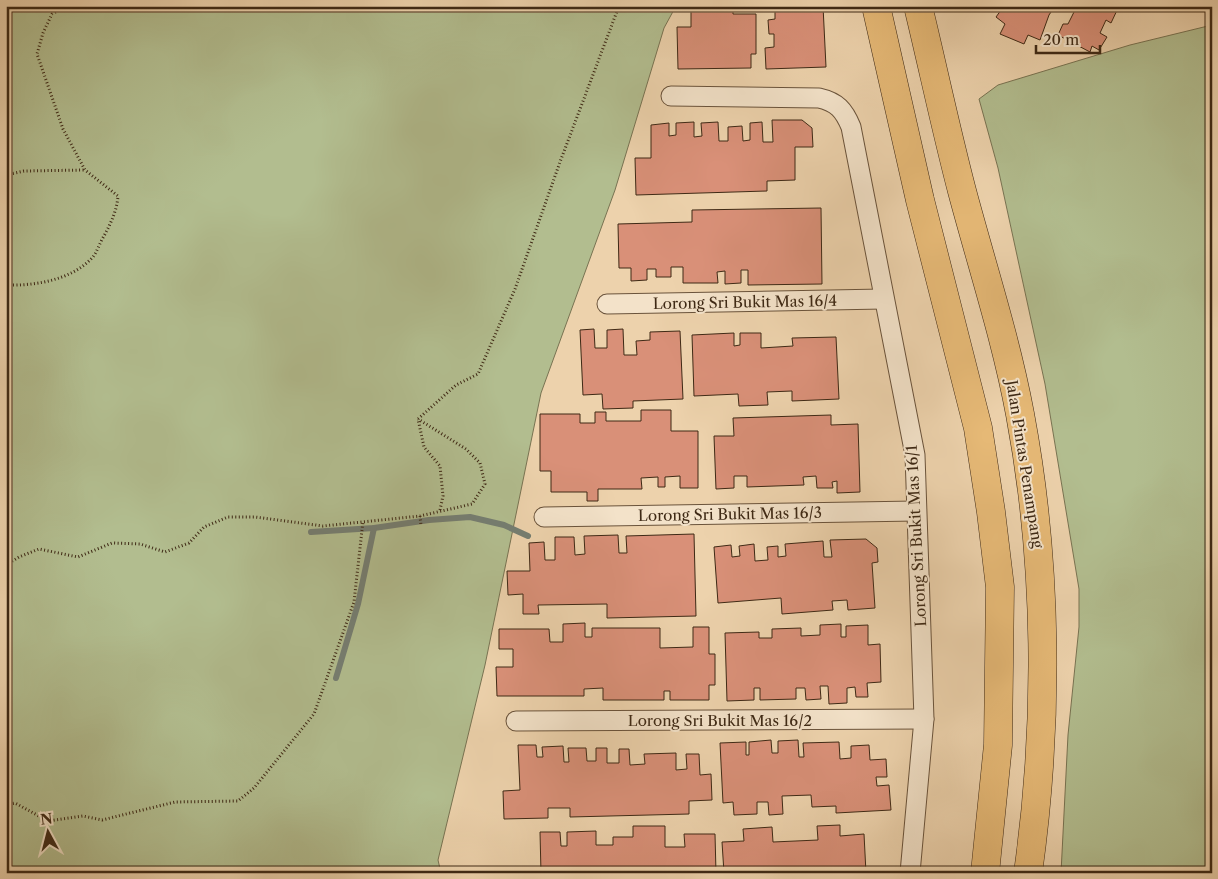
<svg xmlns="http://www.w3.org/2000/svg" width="1218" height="879" font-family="'Libre Caslon Text',serif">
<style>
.green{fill:#b2bd8f;stroke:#787352}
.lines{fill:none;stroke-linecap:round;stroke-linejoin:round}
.stream{stroke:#757e72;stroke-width:6}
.building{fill:#d99078;stroke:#3e2915}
.minor-casing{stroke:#6a533b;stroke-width:21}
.primary-casing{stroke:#3e2915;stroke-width:29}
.path{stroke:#3e2915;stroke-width:3;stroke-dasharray:1 2.5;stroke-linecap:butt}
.minor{stroke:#f3e2c9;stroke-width:19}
.primary{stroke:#e6b976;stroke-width:28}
.labels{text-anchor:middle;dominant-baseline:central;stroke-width:4;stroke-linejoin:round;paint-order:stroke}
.street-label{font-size:15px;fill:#3e2915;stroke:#f3e2c9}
</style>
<rect width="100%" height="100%" fill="#edd2ac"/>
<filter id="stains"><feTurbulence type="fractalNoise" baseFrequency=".004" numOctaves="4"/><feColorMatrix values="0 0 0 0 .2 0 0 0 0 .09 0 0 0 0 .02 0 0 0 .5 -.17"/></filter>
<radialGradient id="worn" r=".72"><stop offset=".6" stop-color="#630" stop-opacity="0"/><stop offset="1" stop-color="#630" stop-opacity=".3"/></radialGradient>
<g class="green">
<polygon points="6,6 676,6 664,28 615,190 541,393 485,665 438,860 441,873 6,873"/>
<polygon points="1212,25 1212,873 1061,873 1068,735 1079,627 1079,589 1045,384 998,168 979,99 998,85 1130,45"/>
</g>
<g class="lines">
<g class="stream">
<polyline points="311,532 374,528 429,520 470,517 504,525 528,536"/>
<polyline points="336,678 358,604 374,528"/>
</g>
</g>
<g class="building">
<polygon points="691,6 733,6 733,14 756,14 756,54 751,54 751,68 678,69 677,27 691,27"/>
<polygon points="775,6 823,6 826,67 766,69 765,48 774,47 774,34 769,34 768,20 775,19"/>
<polygon points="1004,6 1055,6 1049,15 1040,40 1028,35 1024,44 1000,34 1005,24 996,17"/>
<polygon points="1077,6 1119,6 1111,23 1106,20 1100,33 1107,37 1099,50 1092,46 1090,52 1058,35 1063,24 1068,24"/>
<polygon points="772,120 802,120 812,128 813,147 795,147 795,180 767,181 767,191 636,195 635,158 651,158 651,125 669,123 669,136 676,135 676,123 694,122 694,137 702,136 701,123 718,122 719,141 728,141 728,127 742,126 743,141 750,140 750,123 762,122 763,142 773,142"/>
<polygon points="821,208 822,284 748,285 748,270 741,270 741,283 725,284 725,271 717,272 718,283 683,283 683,267 671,267 671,277 656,277 656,269 647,269 647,280 631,281 631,268 619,268 618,224 692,222 692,210"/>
<polygon points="594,329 595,348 607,348 607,330 623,329 624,355 637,355 636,341 650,340 650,332 680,331 683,399 633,401 633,408 603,409 602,394 583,395 580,330"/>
<polygon points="734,333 734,346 740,345 740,333 761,333 761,348 793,346 792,338 836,337 839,399 792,401 792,391 767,392 768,405 739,406 738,394 694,396 692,335"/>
<polygon points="641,410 671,410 671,431 698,431 698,488 680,488 680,476 665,477 665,487 658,487 658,477 641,478 642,489 598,489 598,501 587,501 587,492 551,492 551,471 540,471 540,414 580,414 580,423 595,423 595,412 606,412 606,421 641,421"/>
<polygon points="831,415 831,425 858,424 860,492 837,493 837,481 832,482 833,488 817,488 816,476 803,477 804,485 747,487 747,476 734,476 734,488 716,489 714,436 734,436 733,418"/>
<polygon points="694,534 696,616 607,618 607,604 538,605 539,614 523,614 523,594 508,595 507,571 530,571 529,543 544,542 545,560 555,560 555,537 574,537 575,555 585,554 584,536 618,535 619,553 627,553 626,536"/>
<polygon points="866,539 877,548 878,562 872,563 875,608 848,610 847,600 832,601 833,610 782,614 781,598 718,603 714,547 731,545 732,557 740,556 739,546 754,544 755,561 768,560 767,547 778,546 778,557 786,556 785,544 823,541 824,557 832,557 830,540"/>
<polygon points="585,623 585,637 592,637 592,628 660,628 660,648 693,647 693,627 709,627 709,654 715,654 715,685 709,685 709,700 670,700 670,691 664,691 664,700 603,700 603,688 584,689 584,696 497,696 496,667 513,667 513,649 499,649 499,629 549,629 550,642 563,642 563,624"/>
<polygon points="841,624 841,637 846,637 846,626 868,625 868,645 880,644 881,682 867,683 868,697 856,697 855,687 847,688 847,703 829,704 828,686 820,686 821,699 806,700 805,688 796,688 796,699 760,700 760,688 754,688 754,700 727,701 725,633 759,632 759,638 772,638 772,629 801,628 801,636 820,635 820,625"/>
<polygon points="771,740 772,753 778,753 778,741 798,740 799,757 804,757 803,743 839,742 840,759 851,758 851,746 869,745 870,760 886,759 887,777 876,777 877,786 889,785 891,810 836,813 836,806 812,807 811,795 782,796 783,814 769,815 768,802 757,802 757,814 734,815 733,802 723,803 720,743 746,742 746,755 749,755 749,742"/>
<polygon points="518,745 536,745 537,757 543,757 542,747 563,746 564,762 569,762 568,748 586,748 587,761 596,761 596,748 607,748 607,763 619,763 619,749 629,749 630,765 645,764 644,754 676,753 676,770 687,769 686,754 699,754 700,775 711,774 712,800 689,801 689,814 570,817 570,808 548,808 548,818 504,819 503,791 520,790"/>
<polygon points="840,825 840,836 864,834 866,873 724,873 722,842 744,841 743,829 772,827 773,842 818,840 817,826"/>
<polygon points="633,826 665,826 665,847 685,847 684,834 715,834 716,873 541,873 540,832 560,832 561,846 567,846 567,832 596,831 596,845 613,845 613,837 633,837"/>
</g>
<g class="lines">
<defs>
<g id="minor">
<path d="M671,96L819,98C837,102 844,110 851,127L915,455L924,719L910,873"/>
<polyline points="607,304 883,299"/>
<polyline points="544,517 916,511"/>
<polyline points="516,721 924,719"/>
</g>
<g id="primary">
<polyline points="876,6 920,200 978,428 991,512 1000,587 998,745 985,873"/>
<path d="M918,6C933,68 946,130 962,191C982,266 1006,339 1020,414C1048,563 1049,723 1028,873"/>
</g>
</defs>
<use href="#minor" class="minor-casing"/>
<use href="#primary" class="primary-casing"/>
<g class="path">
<polyline points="79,6 91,6"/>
<polyline points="110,6 116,6"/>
<polyline points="6,175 24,171 85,170"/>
<path d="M6,285C35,286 72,280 93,257C97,252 100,242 104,236C111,223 117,210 118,196L85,170L63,129L37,54L43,33L52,14L66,6"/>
<polyline points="440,510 443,496 440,466 424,447 418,419 456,385 478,374 515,289 560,162 619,6"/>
<polyline points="420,516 421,526"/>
<polyline points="6,565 19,557 39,549 78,557 112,543 140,544 165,552 189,543 204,527 228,517 255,517 323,526 420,516 472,504 485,484 480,463 466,449 418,419"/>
<polyline points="6,805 15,803 48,821 83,816 102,820 175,802 238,801 254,788 314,714 354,602 363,521"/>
</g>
<use href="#minor" class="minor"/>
<use href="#primary" class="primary"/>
</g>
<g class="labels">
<g class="street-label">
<text transform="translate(745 302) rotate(-1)">Lorong Sri Bukit Mas 16/4</text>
<text transform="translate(1025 464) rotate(81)">Jalan Pintas Penampang</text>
<text transform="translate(730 514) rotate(-1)">Lorong Sri Bukit Mas 16/3</text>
<text transform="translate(916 536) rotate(-93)">Lorong Sri Bukit Mas 16/1</text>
<text x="720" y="720">Lorong Sri Bukit Mas 16/2</text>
</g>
</g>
<rect width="1218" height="879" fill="none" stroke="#edd2ac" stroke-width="25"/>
<rect x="8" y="8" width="1203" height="864" fill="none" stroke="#3e2915" stroke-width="2.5"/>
<rect x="12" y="12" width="1193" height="854" fill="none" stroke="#3e2915"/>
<g transform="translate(48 832) rotate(353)" stroke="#f3e2c9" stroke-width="4" paint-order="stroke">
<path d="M0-4L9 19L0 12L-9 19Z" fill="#3e2915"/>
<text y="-8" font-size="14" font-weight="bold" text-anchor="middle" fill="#3e2915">N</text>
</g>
<path d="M1036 45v8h64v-8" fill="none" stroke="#3e2915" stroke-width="2.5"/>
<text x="1043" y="45" font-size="15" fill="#3e2915" stroke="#f3e2c9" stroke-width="4" paint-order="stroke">20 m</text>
<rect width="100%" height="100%" filter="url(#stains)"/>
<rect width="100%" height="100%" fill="url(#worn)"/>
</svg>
